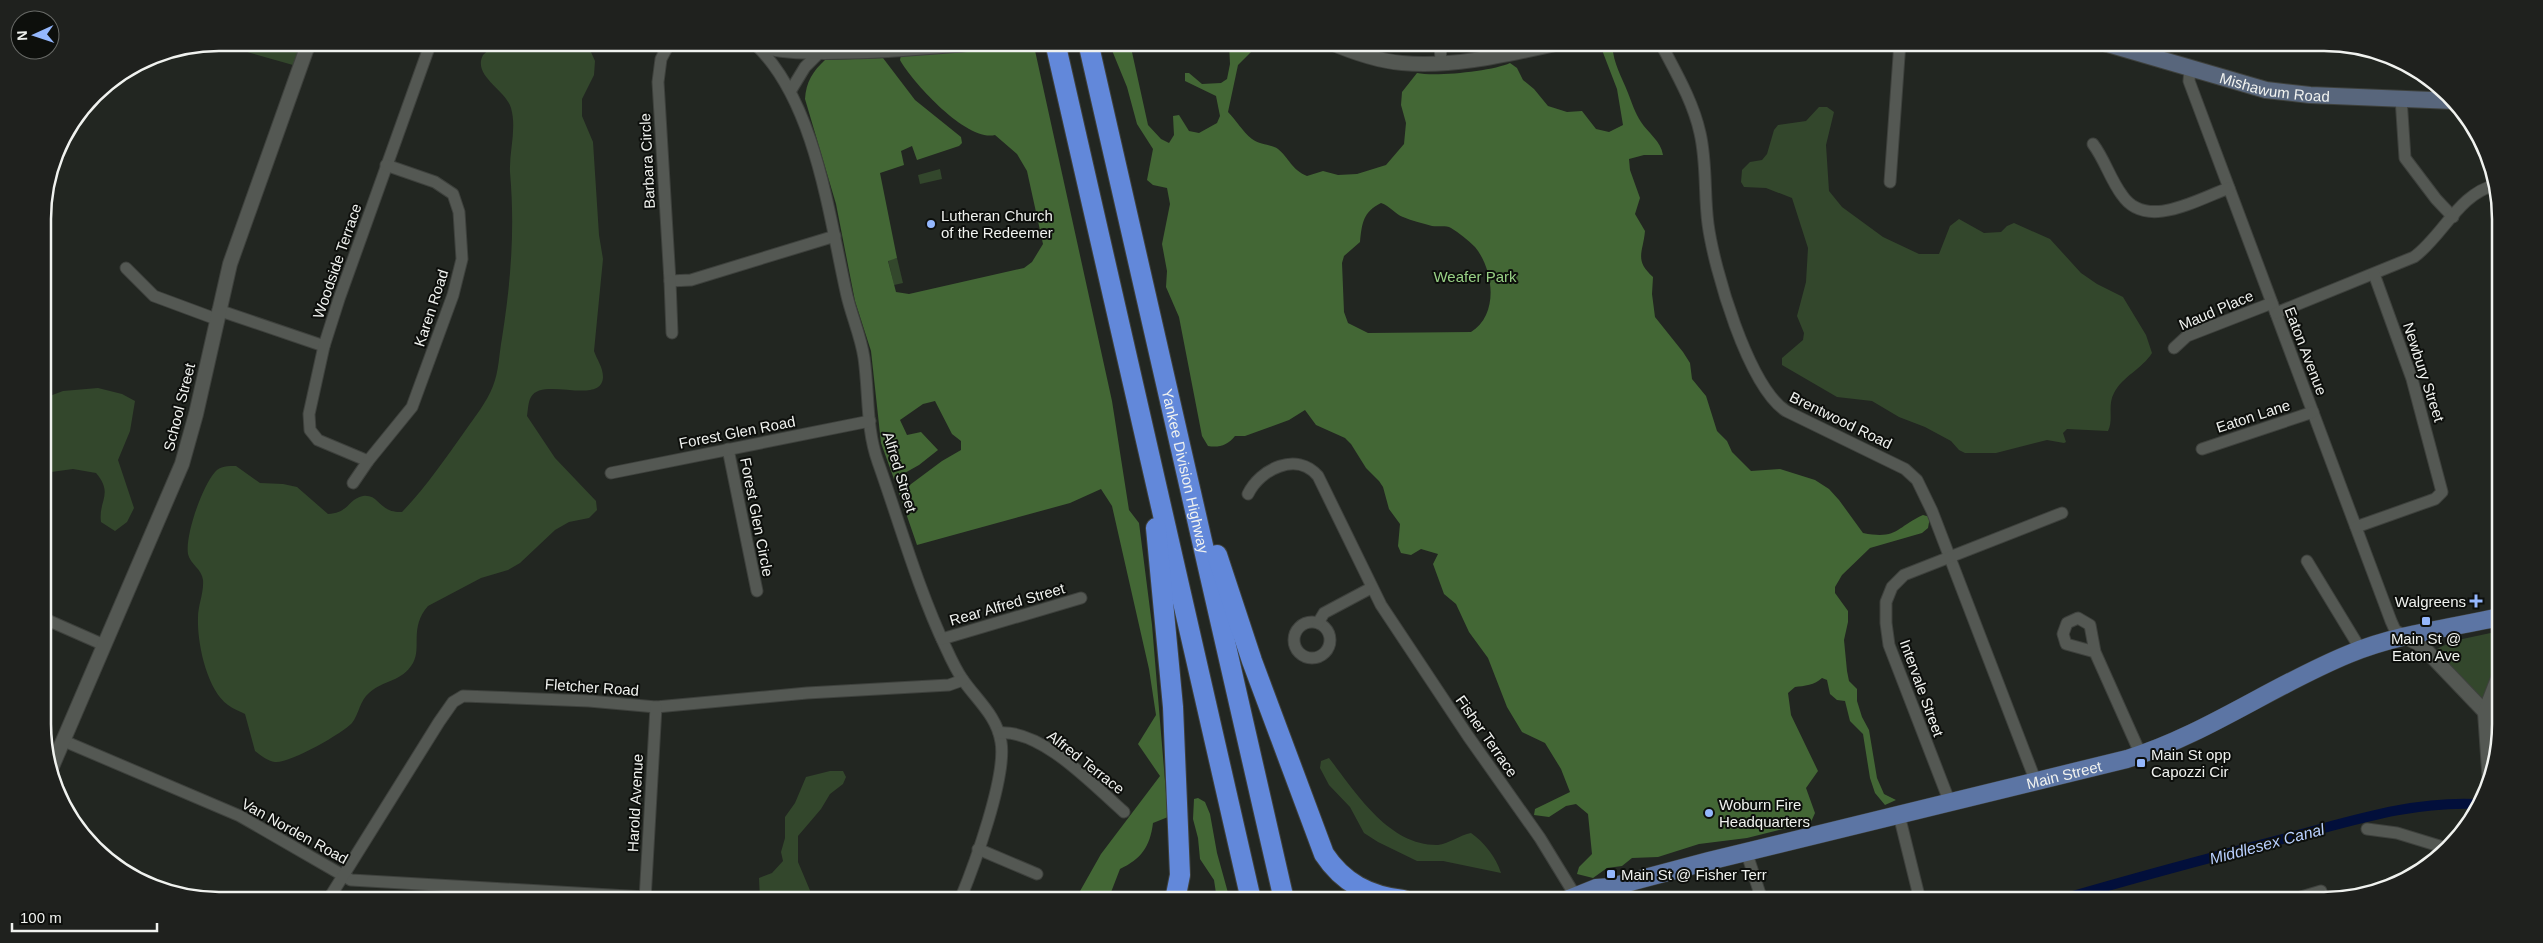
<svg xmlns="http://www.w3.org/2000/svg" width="2543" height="943" font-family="Arial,sans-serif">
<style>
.green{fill:#33472c}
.forest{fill:#436735;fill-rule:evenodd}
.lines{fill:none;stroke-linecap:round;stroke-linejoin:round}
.canal{stroke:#020f3b;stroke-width:10}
.minor-casing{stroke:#3e413d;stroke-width:13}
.tertiary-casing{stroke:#3e413d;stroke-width:16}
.secondary-casing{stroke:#3e413d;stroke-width:18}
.primary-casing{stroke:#3e413d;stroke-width:19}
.motorway-casing{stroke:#3e413d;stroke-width:22}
.minor{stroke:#545853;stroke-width:11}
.tertiary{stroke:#545853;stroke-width:14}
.secondary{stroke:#58667c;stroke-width:16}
.primary{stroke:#5c75a4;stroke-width:18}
.motorway{stroke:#6288da;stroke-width:20}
.poi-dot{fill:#94b7fd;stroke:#0d0f0c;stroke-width:2}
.labels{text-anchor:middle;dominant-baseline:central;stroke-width:4;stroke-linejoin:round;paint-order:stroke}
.street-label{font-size:15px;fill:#f0f2ef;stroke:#0d0f0c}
.poi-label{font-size:15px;fill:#f0f2ef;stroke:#0d0f0c;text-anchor:start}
.park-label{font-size:15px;fill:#98d085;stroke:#0d0f0c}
.water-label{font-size:16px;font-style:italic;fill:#b9d0ff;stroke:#0d0f0c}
.rim{fill:none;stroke:#f0f2ef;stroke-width:2.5}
</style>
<rect width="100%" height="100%" fill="#222621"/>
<g class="green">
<polygon points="219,42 302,43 293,65 215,43"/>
<path d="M496,43H587L595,61L594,75L582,99V116L593,142L599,235L603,259L594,351C597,360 603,367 603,377C602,406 542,376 531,397C528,402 528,410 527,416L555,458L596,501L597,510L589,518L569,522L555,530L520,563L508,570L481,578L428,606C409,628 422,647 413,663C402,682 383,680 369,693C360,700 359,714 352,723C343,733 289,764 275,762C268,761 260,755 255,751L245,714C240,711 233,709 228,705C207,690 197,643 198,618C198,605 204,593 203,580C202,569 190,564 188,554C185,535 202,487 215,472C220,466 228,466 236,466L260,483L283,484L297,487L328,514C349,513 348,499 363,496C380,494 378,513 402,512C426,487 445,459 465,431C474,418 487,402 493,386C499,371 499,354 502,338C511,281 515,229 510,172C509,151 517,129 511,108C506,90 472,76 483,55Z"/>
<path d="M1819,107H1827L1834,112L1826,145L1829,191L1842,207L1883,237L1919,254H1939L1950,226L1959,219L1984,233L2001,232L2007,226L2014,223L2050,239L2081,273L2097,284L2123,297L2146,335L2152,353C2142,369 2123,376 2114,393C2107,406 2114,419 2108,431L2067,429L2063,433L2066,442L2064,443L2047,440L1996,453H1965L1959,450L1951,441L1925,427L1899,417L1872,401L1837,397L1782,365V358L1803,340L1804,333L1797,316L1806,282L1808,248L1792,198L1766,188L1744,187L1741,182L1742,170L1750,162L1762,160L1767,154L1774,130L1778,125L1806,121Z"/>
<polygon points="940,169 942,179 920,184 918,175"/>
<polygon points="897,258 903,283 894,285 888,260"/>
<path d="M98,388L122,394L135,401L130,431L118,460L134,508L127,522L115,531L101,522C98,501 114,494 96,473L73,469L44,473V403L47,397L63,391Z"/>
<polygon points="2500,631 2500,668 2483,698 2479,700 2439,660 2437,649 2453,641"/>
<path d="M1329,758C1356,793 1389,846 1438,845C1448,844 1460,835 1471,833C1484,842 1496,857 1501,873L1443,861H1417L1378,842L1364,833L1350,807L1329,785L1320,768L1321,761Z"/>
<polygon points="830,771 843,771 846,777 843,784 830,794 821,809 798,836 798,862 814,900 760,900 759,878 772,873 783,861 781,852 785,838 785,817 795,803 806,777"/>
</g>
<g class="forest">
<path d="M1109,43H1130L1148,125L1161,139L1169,143L1174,135L1173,116L1179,115L1189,131L1199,133L1217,123L1220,116L1216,96L1185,81V73H1189L1202,84L1221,83L1227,79L1230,64L1229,43H1256L1253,50L1238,65L1228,112C1237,121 1242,131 1252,139C1260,145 1271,144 1278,149C1289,158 1292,170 1307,176L1323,171L1338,175L1357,174L1386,165L1404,144L1406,123L1401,105L1402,92L1417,73C1436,77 1493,71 1510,63L1517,68L1523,80L1534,89L1548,106L1567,112L1582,111L1596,129L1609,132L1623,125L1617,89L1602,50L1603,47L1612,45C1614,65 1621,75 1628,93C1632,103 1635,113 1641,122C1648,133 1661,141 1663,155H1644L1629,159L1630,170L1640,198L1635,214L1645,231C1643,253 1634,260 1653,277L1652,294L1655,317L1683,352L1690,363L1692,379L1706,396L1717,431L1727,441L1732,452L1751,471L1780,469L1815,480L1829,489L1839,500L1863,533C1898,540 1896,527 1923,515L1930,517L1928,528L1922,533L1870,548L1842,575L1835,587V593L1848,611V622L1844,640L1847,671L1849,681L1857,689V701L1862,717L1869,730L1877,778L1884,794L1896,800L1885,805L1875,793L1870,778L1863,734L1850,721L1845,701L1837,700L1830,694L1827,680L1822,678C1815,685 1804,686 1795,687L1788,693L1791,715L1818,771L1806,788L1815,813L1811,822L1747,838L1699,844L1658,857L1632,858L1622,866L1607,868L1593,878L1577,874L1579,867L1592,854L1588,814L1576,804L1566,806L1549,817L1534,815L1535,809L1570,792L1561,769L1545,743L1522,732L1507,707L1488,658L1469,632L1456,604L1444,594L1433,564L1438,554L1421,549L1411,555L1401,553L1398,546L1400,524L1389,509L1383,487L1379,481L1366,468L1351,444L1345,438L1316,425L1305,410L1289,420L1245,436H1235C1228,445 1219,448 1208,446L1202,436L1179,317L1166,287L1167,271L1162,244L1170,204L1167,188L1153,185L1147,180L1153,149L1137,124L1127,87ZM1381,203C1390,206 1395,214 1403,217C1412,221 1423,223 1432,226C1438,227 1446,225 1451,228C1459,233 1468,240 1475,247C1494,270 1499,315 1471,332L1368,333L1348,323L1344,312L1342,263L1344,256L1360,242C1362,223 1363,212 1381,203Z"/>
<path d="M1034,46L1112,401L1129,510L1139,523L1152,625L1168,817L1153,823C1150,847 1141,859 1120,869L1108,900H1075L1101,854L1160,776L1138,744L1156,715L1149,669L1112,506L1101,489L1070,503L917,545L899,493L942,461L961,450V441L952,434L935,401L923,404L900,420L907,435L921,432L938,450L919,465L894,479L881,443L871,351L855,301L836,204L805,99C806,82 813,71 825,60L883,58L915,100L961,137L962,143L959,146L917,160L912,146L901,151L904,165L880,173L897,258L888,261L896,292L909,294L1024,268L1032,262L1043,244L1027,171L1017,154L995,135C967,142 913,83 900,60L901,55L1009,50Z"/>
<polygon points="1198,798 1205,802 1210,814 1217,853 1230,900 1217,900 1214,880 1200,859 1198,838 1193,819 1194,799"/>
</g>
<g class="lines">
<path class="canal" d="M2059,900C2137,877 2216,856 2294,836C2355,820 2413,801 2477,804"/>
<defs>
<g id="minor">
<polyline points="670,42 661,59 658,82 670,281 691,280 835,236"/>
<polyline points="1440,42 1441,63"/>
<path d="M1660,42C1675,71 1693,101 1700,133C1707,163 1704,194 1708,224C1714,269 1748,386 1786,411L1905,469L1917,480L1932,511L2036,782"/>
<path d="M756,45C816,103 829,217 847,296C852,317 861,337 864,358C869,393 866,429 878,462C900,524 918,589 946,648C951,659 956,670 963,680C977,700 997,716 1001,742C1007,776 974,866 960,900"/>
<polyline points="2156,59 2161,42"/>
<polyline points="2190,69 2189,81 2391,621 2395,630 2406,637"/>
<polyline points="791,90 805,67 820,52"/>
<polyline points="2401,98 2405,158 2436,199 2453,217"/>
<path d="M2093,144C2105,160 2110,179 2122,195C2146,231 2198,199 2229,188"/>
<polyline points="1890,182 1900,42"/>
<polyline points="126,268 154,296 216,319"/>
<polyline points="670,281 672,333"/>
<polyline points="218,310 324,346"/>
<path d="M2276,313L2414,257C2443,236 2459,193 2496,185"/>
<polyline points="2174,348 2187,336 2272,303"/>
<polyline points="728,449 757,591"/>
<polyline points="2202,449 2313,412"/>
<polyline points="368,461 318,440 310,430 309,414 324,346 339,299 431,42"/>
<polyline points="611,473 870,421"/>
<polyline points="353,483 368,461 412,407 453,295 462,259 459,212 453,194 435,182 386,165"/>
<path d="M1248,494C1260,469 1297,451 1318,476L1381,605L1468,736L1540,838L1578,900"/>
<polyline points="2356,527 2435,499 2442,492 2412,379 2374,274"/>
<polyline points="2307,561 2361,650"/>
<polyline points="45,619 104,645"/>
<circle cx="1312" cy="640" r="18"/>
<polyline points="1318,623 1324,613 1371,588"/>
<polyline points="942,639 1081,598"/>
<polyline points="2095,652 2066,644 2063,634 2067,623 2078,618 2090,625 2095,652 2141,755"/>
<path d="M999,733C1042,729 1093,785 1124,812"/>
<polyline points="64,741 240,816 351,880 645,897"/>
<polyline points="1950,803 1889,645 1886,623 1886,602 1892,587 1904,575 2062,513"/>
<polyline points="1899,815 1920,900"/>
<polyline points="2367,829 2397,833 2446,848"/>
<polyline points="978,849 1037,874"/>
<polyline points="1746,851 1762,900"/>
<polyline points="328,900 439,722 453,702 463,696 589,701 656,707 807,693 949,685 963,680"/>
<polyline points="645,900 656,707"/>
<polyline points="2291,900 2321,891"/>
</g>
<g id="tertiary">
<path d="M753,42C776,63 952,45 991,42"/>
<path d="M1329,42C1352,52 1377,61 1402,63C1456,68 1513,53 1565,42"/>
<polyline points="2406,637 2421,645 2485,712"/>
<polyline points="51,769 182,464 196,414 230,264 309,42"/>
<polyline points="2490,784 2485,712 2500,673"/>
</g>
<g id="secondary">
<path id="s1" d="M2101,42L2266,90L2310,95L2454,101"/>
</g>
<g id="primary">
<path id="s2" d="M1566,900L1596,888L1611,887L1709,861L2127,759C2205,735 2273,685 2349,654C2397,634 2450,628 2500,617"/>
</g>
<g id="motorway">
<polyline points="1055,42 1251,900"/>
<path id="s3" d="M1088,42L1284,900"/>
<polyline points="1156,528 1173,707 1180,875 1175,900"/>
<path d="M1217,555L1252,661L1324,854C1343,883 1369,896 1403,900"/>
</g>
</defs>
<use href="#minor" class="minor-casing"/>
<use href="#tertiary" class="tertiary-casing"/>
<use href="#secondary" class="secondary-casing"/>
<use href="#primary" class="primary-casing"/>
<use href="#motorway" class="motorway-casing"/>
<use href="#minor" class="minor"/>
<use href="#tertiary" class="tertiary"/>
<use href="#secondary" class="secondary"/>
<use href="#primary" class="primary"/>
<use href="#motorway" class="motorway"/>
</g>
<g class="poi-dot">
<circle cx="931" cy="224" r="5"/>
<path d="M2473.5 593.5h5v5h5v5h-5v5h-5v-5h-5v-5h5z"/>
<rect x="2421" y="616" width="10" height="10" rx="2.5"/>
<rect x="2136" y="758" width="10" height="10" rx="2.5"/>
<circle cx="1709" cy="813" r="5"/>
<rect x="1606" y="869" width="10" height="10" rx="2.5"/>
</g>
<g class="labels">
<g class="street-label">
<text stroke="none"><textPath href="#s1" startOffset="180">Mishawum Road</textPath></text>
<text transform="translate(647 161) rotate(-93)">Barbara Circle</text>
<text transform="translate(337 261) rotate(-71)">Woodside Terrace</text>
<text transform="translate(431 308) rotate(-72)">Karen Road</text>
<text transform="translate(2216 310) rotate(-23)">Maud Place</text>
<text transform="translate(2306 351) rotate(69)">Eaton Avenue</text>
<text transform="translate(2424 372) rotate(72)">Newbury Street</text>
<text transform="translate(179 407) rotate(-76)">School Street</text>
<text transform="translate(2253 416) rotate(-18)">Eaton Lane</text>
<text transform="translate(1841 420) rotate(26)">Brentwood Road</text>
<text transform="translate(737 432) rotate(-11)">Forest Glen Road</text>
<text stroke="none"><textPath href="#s3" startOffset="440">Yankee Division Highway</textPath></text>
<text transform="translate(900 472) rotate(73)">Alfred Street</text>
<text transform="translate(757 517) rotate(79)">Forest Glen Circle</text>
<text transform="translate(1007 604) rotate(-16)">Rear Alfred Street</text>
<text transform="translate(592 687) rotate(4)">Fletcher Road</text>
<text transform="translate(1922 688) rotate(70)">Intervale Street</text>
<text transform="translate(1487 736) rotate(55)">Fisher Terrace</text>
<text transform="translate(1086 762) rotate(38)">Alfred Terrace</text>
<text stroke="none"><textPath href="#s2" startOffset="514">Main Street</textPath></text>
<text transform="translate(635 803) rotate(-87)">Harold Avenue</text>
<text transform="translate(295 831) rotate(29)">Van Norden Road</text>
</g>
<g class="poi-label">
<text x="941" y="215">Lutheran Church<tspan x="941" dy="17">of the Redeemer</tspan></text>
<text x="2466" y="601" text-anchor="end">Walgreens</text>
<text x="2426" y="638" text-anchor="middle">Main St @<tspan x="2426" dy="17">Eaton Ave</tspan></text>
<text x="2151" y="754">Main St opp<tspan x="2151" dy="17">Capozzi Cir</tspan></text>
<text x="1719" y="804">Woburn Fire<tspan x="1719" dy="17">Headquarters</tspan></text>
<text x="1621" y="874">Main St @ Fisher Terr</text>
</g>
<g class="park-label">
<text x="1475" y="276">Weafer Park</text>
</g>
<g class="water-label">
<text transform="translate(2267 844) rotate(-15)">Middlesex Canal</text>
</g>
</g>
<path d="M0 0H2543V943H0ZM219 51H2324A168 168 0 0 1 2492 219V724A168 168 0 0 1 2324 892H219A168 168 0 0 1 51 724V219A168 168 0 0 1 219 51Z" fill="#1f211e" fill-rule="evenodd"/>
<path class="rim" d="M219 51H2324A168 168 0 0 1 2492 219V724A168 168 0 0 1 2324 892H219A168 168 0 0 1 51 724V219A168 168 0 0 1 219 51Z"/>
<g transform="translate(35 35) rotate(267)"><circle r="24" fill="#0d0f0c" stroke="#686a67"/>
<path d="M0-4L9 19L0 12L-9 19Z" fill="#94b7fd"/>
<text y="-8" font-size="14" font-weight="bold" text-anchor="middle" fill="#f0f2ef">N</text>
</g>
<path d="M12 923v8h145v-8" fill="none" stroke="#f0f2ef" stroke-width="2.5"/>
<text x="20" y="923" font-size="15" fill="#f0f2ef" stroke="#0d0f0c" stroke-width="4" paint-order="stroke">100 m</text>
</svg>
